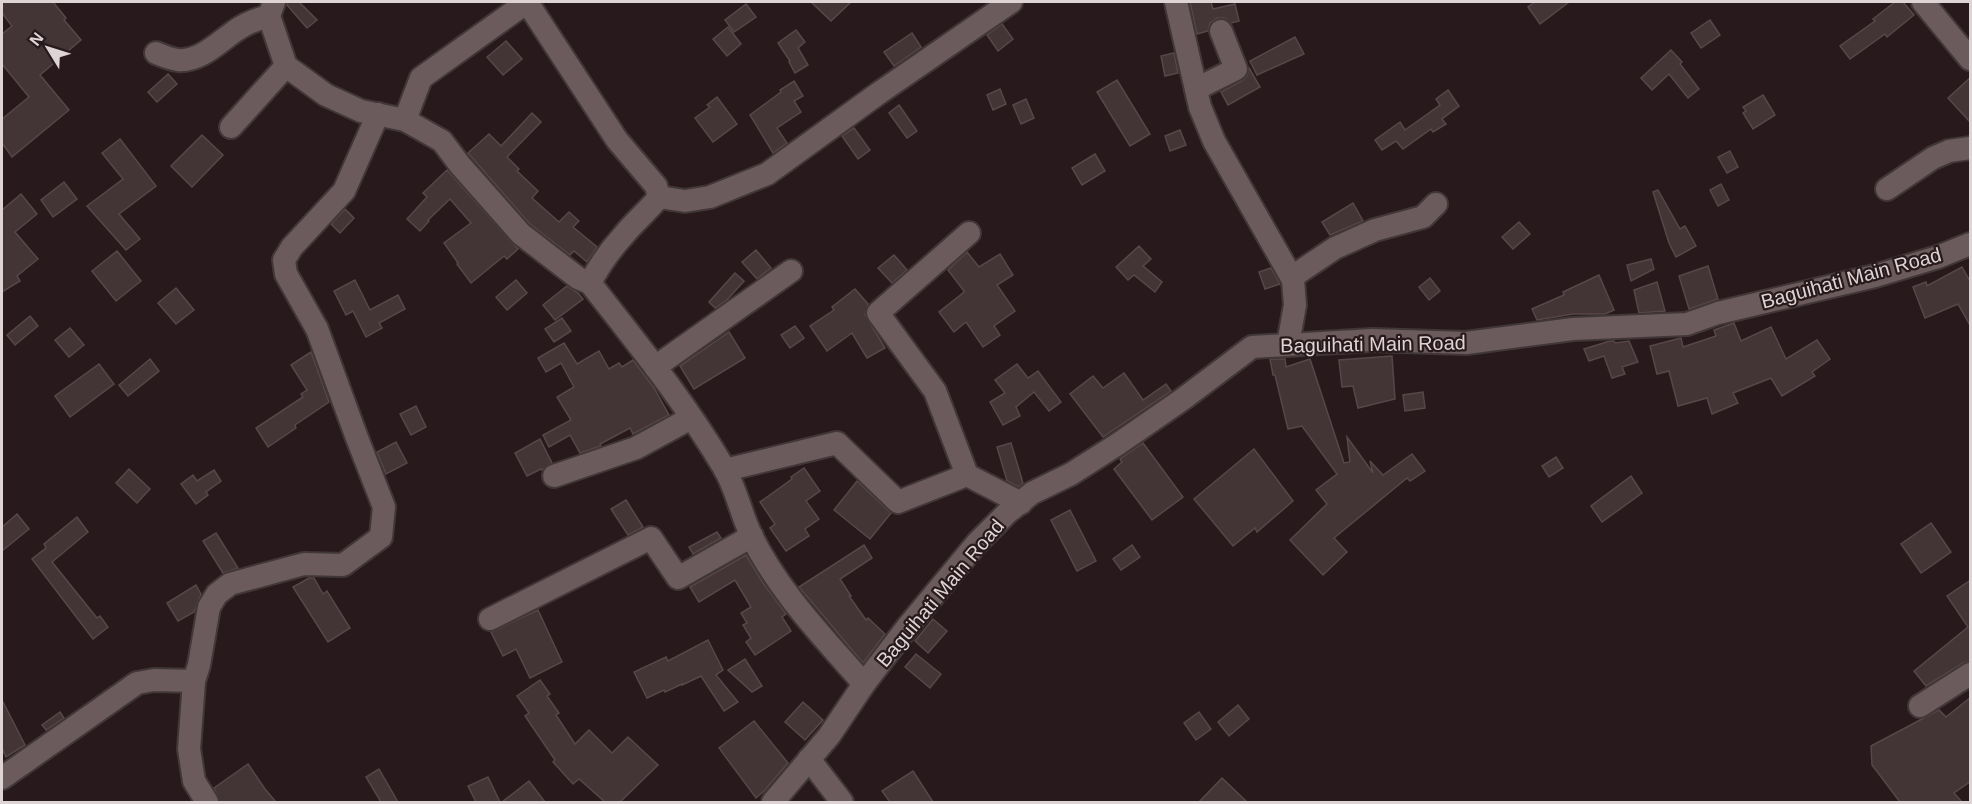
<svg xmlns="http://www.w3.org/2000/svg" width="1972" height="804" font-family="Arial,sans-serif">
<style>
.building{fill:#433436;stroke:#574749;stroke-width:1.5}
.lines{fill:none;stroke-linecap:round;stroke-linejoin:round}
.minor-casing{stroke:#413738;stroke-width:26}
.minor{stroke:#6c5b5d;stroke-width:22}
.labels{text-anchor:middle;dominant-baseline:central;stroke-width:4.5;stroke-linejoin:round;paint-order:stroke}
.street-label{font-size:20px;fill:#ded4d5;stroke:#281a1c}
</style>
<rect width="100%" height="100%" fill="#281a1c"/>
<g class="building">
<polygon points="2,2 53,2 66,18 64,20 81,40 40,75 69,110 12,157 2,143 2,119 29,97 2,64 2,34 12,26 2,13"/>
<polygon points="287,2 299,2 317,20 307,28 287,5"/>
<polygon points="811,2 851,2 831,21"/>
<polygon points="1190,2 1211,2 1213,9 1235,4 1239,21 1231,23 1224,18 1217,18 1210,23 1208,31 1197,34"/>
<polygon points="1535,2 1569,2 1540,24 1528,7"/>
<polygon points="1895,2 1903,2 1914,15 1887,37 1885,34 1850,59 1840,46 1875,21 1873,19"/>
<polygon points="746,4 756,17 734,32 725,20"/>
<polygon points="1710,20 1720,35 1701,48 1691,33"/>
<polygon points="1002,24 1013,39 998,51 987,35"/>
<polygon points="728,27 741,44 727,56 713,39"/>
<polygon points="796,30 805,42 798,48 808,65 795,73 789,62 790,61 778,43"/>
<polygon points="912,33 921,47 894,66 884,52"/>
<polygon points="1295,37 1304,54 1257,75 1250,61"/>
<polygon points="506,41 522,59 503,75 487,57"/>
<polygon points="1671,50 1682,62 1680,64 1699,89 1688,98 1669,74 1652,90 1641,78"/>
<polygon points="1174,53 1178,73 1165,76 1161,56"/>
<polygon points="1249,68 1260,87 1228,105 1221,92 1242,81 1247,76"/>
<polygon points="168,74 177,84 157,102 148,92"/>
<polygon points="1971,77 1971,123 1948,98"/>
<polygon points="1117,80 1150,134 1130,146 1097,92"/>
<polygon points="794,81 803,96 794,101 801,112 777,128 787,143 773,153 750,115 781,92 780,90"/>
<polygon points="1000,89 1006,104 993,110 987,95"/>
<polygon points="1448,90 1459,106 1442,119 1446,124 1433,132 1431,129 1403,149 1396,141 1382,150 1375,140 1400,122 1405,130 1440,105 1436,99"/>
<polygon points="1763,95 1775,115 1753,129 1743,113 1746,111 1743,107"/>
<polygon points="717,97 737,124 713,142 695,118 710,107 707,105"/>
<polygon points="1026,99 1034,118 1021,124 1013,105"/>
<polygon points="899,105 917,131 907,138 889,113"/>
<polygon points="532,113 541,122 507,157 519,169 517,171 538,191 532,198 559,222 569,212 579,221 573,227 597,247 587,262 574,251 570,255 530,224 468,153 489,134 501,146"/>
<polygon points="854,128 870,150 858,159 842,136"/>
<polygon points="1180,130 1186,145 1170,151 1165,136"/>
<polygon points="202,135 223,155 192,187 171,166"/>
<polygon points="120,139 156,186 119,214 140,239 126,250 87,206 123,179 102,153"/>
<polygon points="1730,151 1738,167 1727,173 1718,157"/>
<polygon points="1095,154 1105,171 1082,185 1072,168"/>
<polygon points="447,170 518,249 507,259 504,256 471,283 457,264 458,263 444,243 471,223 450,199 428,220 429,221 420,231 407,219 427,197 423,193"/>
<polygon points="64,182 77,199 53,217 41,200"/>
<polygon points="1721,184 1729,200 1718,206 1710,190"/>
<polygon points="1658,190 1680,229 1685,226 1696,246 1676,257 1669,243 1653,192"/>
<polygon points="21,194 37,214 15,232 38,259 17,276 20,281 2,292 2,210"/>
<polygon points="1353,203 1363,221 1330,235 1322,222"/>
<polygon points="345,209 354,218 340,233 331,224"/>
<polygon points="1519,222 1530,234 1513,249 1502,237"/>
<polygon points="1139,246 1151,259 1143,266 1162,282 1155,292 1134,275 1128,280 1116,267"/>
<polygon points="756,250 771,268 757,279 742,262"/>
<polygon points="117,251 141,281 116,301 92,271"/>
<polygon points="967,252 979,267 1000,254 1013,275 997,285 1015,311 994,326 1000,335 983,347 966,322 954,332 939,312 963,293 964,291 948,270"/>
<polygon points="894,255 907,270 892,283 878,268"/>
<polygon points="1651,259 1654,269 1631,281 1627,265"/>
<polygon points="1708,266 1718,299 1689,309 1679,276"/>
<polygon points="1962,267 1971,283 1971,327 1958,304 1925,318 1913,287 1926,282 1927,286"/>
<polygon points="1271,268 1280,284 1265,289 1259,272"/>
<polygon points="735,273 744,281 727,300 715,308 709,302"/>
<polygon points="1599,275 1614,310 1605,314 1573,314 1537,320 1532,309 1564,295 1563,292"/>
<polygon points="1430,278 1440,291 1429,300 1419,287"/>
<polygon points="355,280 370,310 398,295 405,309 379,323 382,328 366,337 353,311 346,315 334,291"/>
<polygon points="516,280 527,293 507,310 496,297"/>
<polygon points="1657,282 1665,311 1639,313 1634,290"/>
<polygon points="567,286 578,293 583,299 555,320 543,305"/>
<polygon points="176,288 194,310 176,324 158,303"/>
<polygon points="855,289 868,304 865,315 885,348 867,358 852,333 827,351 810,326 834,310 832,307"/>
<polygon points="30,316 38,326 15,345 7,335"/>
<polygon points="562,318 571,331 554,342 545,329"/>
<polygon points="1734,323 1741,341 1771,327 1786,359 1817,340 1830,359 1812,372 1815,376 1782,396 1771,378 1733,393 1738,403 1712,414 1707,398 1678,406 1669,371 1657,374 1650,346 1681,338 1683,347 1716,336 1714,330"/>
<polygon points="795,326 804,338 790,348 781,335"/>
<polygon points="70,328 84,345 69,357 55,340"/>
<polygon points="729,332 745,358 694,389 680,366"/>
<polygon points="1610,341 1614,341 1615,343 1629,341 1638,362 1622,367 1625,374 1612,378 1604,356 1589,361 1584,349"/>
<polygon points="564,343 577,364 599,351 609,369 619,363 622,367 633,360 654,388 669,415 633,434 630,428 600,444 601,446 580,453 570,435 549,447 543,435 571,420 557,397 574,387 561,363 546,372 538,358"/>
<polygon points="311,352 329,402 295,425 296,428 268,447 256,428 303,397 301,394 307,390 291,365"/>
<polygon points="1392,356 1395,399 1358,408 1353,386 1342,387 1339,360"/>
<polygon points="150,359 159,371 128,396 119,385"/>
<polygon points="1270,359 1285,359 1286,367 1310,359 1344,463 1350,462 1347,437 1373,473 1370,461 1383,475 1412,454 1425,471 1410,481 1407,478 1334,538 1347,552 1323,575 1290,540 1327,504 1316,490 1337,474 1302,426 1288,429 1275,375 1273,375"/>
<polygon points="99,364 114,384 70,417 55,396"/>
<polygon points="1017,364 1028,378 1038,371 1061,402 1049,411 1034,392 1016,407 1020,416 1003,425 990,402 1005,393 995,380"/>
<polygon points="1124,373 1143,400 1166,384 1171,391 1103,437 1070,394 1093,376 1103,388"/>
<polygon points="1423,392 1425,408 1405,411 1403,395"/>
<polygon points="416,406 426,427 411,435 400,414"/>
<polygon points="540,439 552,463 542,470 541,469 527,476 515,453"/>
<polygon points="396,442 407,463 386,474 377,452"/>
<polygon points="1011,443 1023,483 1019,487 1007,481 997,447"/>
<polygon points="1143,443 1183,497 1152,520 1114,469 1122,462 1120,459"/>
<polygon points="1254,449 1293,501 1257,532 1255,528 1233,546 1194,499"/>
<polygon points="1556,457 1563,468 1549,477 1542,466"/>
<polygon points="804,468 820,491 806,501 819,519 805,529 809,536 786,551 770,528 775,524 760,502 792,479 791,477"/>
<polygon points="129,469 150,489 137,503 116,483"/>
<polygon points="214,470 221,481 206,492 208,495 196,504 181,484 193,475 197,481"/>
<polygon points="1631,476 1642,493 1602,522 1591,506"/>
<polygon points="857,481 891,513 870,539 834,510"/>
<polygon points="626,500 643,527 628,535 611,509"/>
<polygon points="1070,510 1096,561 1077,571 1051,520"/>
<polygon points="17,514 29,529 2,551 2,527"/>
<polygon points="77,517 88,532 52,562 97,618 100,616 108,627 93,639 32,559 46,548 44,544"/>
<polygon points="1931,523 1951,552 1921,573 1901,544"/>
<polygon points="717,532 721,538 693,554 689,547"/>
<polygon points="216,533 238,568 223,573 203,541"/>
<polygon points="864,545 872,558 840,579 851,596 849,596 866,620 868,618 885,634 863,663 799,587"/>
<polygon points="1132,545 1140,557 1121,570 1113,559"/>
<polygon points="746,555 763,583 786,614 782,617 791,631 755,655 746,642 751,638 743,625 747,623 741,613 751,607 735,580 699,602 690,587"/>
<polygon points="309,578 314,578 323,594 327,591 350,628 328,642 293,587"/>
<polygon points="1971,580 1971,661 1963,663 1926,686 1914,671 1968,627 1947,596"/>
<polygon points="196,585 201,594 194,612 178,621 167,603"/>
<polygon points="538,610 562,662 530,678 516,649 503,656 491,632"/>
<polygon points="933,619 947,631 928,653 915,641"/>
<polygon points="708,640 723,670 716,675 738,702 724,711 701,676 682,685 682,684 665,692 664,690 647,698 634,672 666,657 668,661"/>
<polygon points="916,654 941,674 930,688 905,667"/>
<polygon points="745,659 762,686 752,692 728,670"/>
<polygon points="540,680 550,694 547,696 559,713 556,715 575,744 589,730 612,753 628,737 658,765 620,802 605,802 579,779 573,784 553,762 555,760 525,716 529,713 517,696"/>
<polygon points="1971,697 1971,781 1954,793 1962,802 1900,802 1872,765 1871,746 1939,710 1946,717"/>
<polygon points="2,700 25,745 6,757 2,748"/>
<polygon points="803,702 823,720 805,740 785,722"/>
<polygon points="1238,705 1249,719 1229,736 1218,722"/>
<polygon points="60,712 64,718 46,730 42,725"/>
<polygon points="1199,712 1211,729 1196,740 1184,723"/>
<polygon points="754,721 788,763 764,791 756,798 719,748"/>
<polygon points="248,764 265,789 276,802 220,802 214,788"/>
<polygon points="379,769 398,802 381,802 366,777"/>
<polygon points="913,771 933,802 890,802 882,791"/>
<polygon points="488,777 500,802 476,802 468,786"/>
<polygon points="1222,778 1247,802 1199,802"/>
<polygon points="529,781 545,802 502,802"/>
</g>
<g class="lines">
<defs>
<g id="minor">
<path d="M274,2L269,16L286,66L326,95L361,111L405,120L442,141L460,165L521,234L578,278L590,283C637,343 685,402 724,468C736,488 741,514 751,535C778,591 824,638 864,684"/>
<polyline points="1176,2 1200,107 1214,141 1293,280 1295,305 1288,344"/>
<polyline points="1923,2 1970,59"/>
<path d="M156,53C163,56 171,59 178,60C200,62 219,42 235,31C246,23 257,19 269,16"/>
<polyline points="1196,89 1236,69 1221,31"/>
<polyline points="405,120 421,78 527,2 617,140 656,186 659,197"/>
<polyline points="231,127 286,66"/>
<polyline points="1887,189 1933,158 1949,151 1970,148"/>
<polyline points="969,233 878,313 935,391 967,475 1021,503"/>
<polyline points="1292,277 1335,248 1375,230 1423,217 1436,204"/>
<path d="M590,283C599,266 610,250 623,236C634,222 648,211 659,197L685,201L710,197L767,174L879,93L1011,2"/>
<polyline points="655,367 791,271"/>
<polyline points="725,470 837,443 898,502 967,475"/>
<polyline points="554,476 636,448 691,418"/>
<polyline points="490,619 651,538 678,578 752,536"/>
<polyline points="194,681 189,749 194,781 207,802"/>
<polyline points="1920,706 1970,674"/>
<polyline points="809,759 842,802"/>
<polyline points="2,778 137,683 154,680 194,681 199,665 209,607 217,594 230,584 304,564 343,565 381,537 384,507 357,438 317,329 286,274 284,260 292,247 344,191 378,114"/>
<polyline points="773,802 829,736 864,684 909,625 977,543 1007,513 1032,493 1071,474 1118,444 1183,399 1252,347 1372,340 1466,343 1573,329 1687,324 1718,313 1875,276 1938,257 1970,244"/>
</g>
</defs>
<use href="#minor" class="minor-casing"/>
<use href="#minor" class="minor"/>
</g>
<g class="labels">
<g class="street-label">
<text transform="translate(1851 278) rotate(-15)">Baguihati Main Road</text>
<text transform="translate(1373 344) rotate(-1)">Baguihati Main Road</text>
<text transform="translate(940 593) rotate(-50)">Baguihati Main Road</text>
</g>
</g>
<rect width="1972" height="804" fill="none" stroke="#ded4d5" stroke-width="6"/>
<g transform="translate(48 48) rotate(308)" stroke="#281a1c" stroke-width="4.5" paint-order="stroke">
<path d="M0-4.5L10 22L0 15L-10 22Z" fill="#ded4d5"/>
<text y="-9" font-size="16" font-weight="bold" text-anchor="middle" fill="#ded4d5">N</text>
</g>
</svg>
